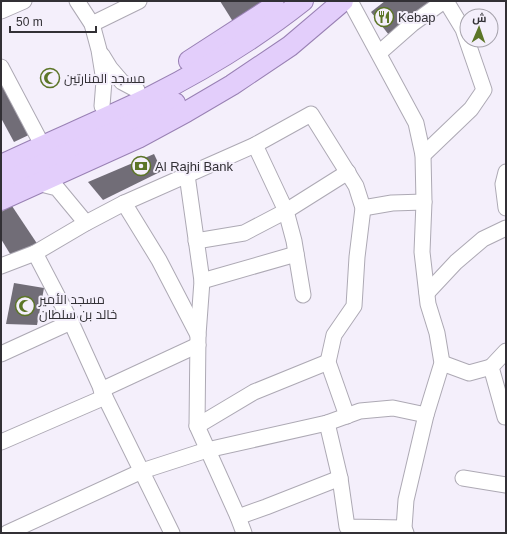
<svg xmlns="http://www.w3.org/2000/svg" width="507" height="534" font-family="Arial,Cairo,sans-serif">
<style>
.building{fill:#716d77}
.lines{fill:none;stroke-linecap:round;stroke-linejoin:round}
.minor-casing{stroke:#ada9b4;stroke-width:17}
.major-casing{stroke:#9981b4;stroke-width:22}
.minor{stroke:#fff;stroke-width:15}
.major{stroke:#e3cefb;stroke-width:20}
.labels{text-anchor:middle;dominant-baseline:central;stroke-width:4;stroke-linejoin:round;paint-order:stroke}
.poi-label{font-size:13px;fill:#323035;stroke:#f4effb;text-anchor:start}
</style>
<rect width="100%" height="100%" fill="#f4effb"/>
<g class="building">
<polygon points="220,1 276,1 237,28"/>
<polygon points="385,1 432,1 389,35 371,12"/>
<polygon points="1,75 33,133 14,142 1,118"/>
<polygon points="154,154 162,171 103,200 88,182"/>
<polygon points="12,206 38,245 12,257 1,239 1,212"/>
<polygon points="14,283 44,288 37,325 6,324"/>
</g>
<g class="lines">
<defs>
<g id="minor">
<polyline points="77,1 92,24 99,50 104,81 102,106"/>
<polyline points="350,1 416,123 423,155 424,202 422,252 428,304 437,333 442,363 426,415 406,500 404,528 406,533"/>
<polyline points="1,11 24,1"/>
<polyline points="92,24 139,1"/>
<polyline points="379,53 412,24 444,1"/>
<polyline points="102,55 110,68 122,82 137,90"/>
<polyline points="1,67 38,137"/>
<polyline points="255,145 286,211 294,241 303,295"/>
<polyline points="423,155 471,109 484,90 463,29 446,1"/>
<polyline points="506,172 503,184 506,208"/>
<polyline points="187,175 202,281 198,335 197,426 238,517 244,533"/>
<polyline points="37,183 57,188 86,223"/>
<polyline points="124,203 159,260 198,335"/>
<polyline points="363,208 392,203 424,202"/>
<polyline points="196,241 244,233 286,211 348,172"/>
<polyline points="35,253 71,322 105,397 172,533"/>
<polyline points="1,266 35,253 86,223 124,203 255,145 311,114 356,186 363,208 357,257 354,306 334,335 328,362 347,416"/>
<polyline points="202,281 296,254"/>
<polyline points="427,293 456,262 483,239 506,228"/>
<polyline points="506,351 491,367 505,417 506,417"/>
<polyline points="1,354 71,322"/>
<polyline points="442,363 469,373 491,367"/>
<polyline points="101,390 198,345"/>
<polyline points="327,423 340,478 347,527 404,528"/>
<polyline points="197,426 254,392 328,362"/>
<polyline points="1,442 105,397"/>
<polyline points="463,478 506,485"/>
<polyline points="238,517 266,507 340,478"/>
<polyline points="7,533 142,471 207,450 327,423 360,411 393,408 426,415"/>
</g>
<g id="major">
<polyline points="189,61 274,6"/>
<path d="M1,165C50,142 100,121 148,98C202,71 255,39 303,1"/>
<polyline points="1,183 158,112 175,103"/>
<polyline points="1,200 138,138 186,112 232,85 290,46 343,1"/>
</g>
</defs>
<use href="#minor" class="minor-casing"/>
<use href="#major" class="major-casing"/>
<use href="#minor" class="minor"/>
<use href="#major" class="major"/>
</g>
<defs>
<symbol id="restaurant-ring" viewBox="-11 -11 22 22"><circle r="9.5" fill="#f4effb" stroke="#5c7527" stroke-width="1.5"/><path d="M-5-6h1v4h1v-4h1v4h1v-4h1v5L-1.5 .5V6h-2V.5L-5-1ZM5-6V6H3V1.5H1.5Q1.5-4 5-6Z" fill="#5c7527"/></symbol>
<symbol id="mosque-ring" viewBox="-11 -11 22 22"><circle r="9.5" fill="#f4effb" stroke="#5c7527" stroke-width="1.5"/><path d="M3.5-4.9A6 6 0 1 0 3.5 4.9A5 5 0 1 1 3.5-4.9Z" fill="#5c7527"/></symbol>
<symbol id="bank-ring" viewBox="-11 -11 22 22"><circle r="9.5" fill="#f4effb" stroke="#5c7527" stroke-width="1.5"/><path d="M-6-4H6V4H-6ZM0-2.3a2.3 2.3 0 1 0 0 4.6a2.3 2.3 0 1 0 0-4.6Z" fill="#5c7527"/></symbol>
</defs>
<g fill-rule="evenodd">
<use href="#restaurant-ring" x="373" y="6" width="22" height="22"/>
<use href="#mosque-ring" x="39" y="67" width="22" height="22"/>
<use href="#bank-ring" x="130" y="155" width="22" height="22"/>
<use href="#mosque-ring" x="14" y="295" width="22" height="22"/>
</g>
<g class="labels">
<g class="poi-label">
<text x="398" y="17">Kebap</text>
<text x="64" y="78">مسجد المنارتين</text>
<text x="155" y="166">Al Rajhi Bank</text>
<text x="39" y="299">مسجد الأمير<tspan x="39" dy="15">خالد بن سلطان</tspan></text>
</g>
</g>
<rect width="507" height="534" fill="none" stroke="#323035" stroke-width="4"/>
<g transform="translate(479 28) rotate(2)"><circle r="19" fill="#f4effb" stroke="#a6a3ac"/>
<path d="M0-3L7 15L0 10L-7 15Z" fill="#5c7527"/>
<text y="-6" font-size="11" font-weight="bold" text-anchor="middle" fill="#323035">ش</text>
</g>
<path d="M10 26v6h86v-6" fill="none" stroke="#323035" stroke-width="2"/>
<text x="16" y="26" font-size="12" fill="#323035" stroke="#f4effb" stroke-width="3" paint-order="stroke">50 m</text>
</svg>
